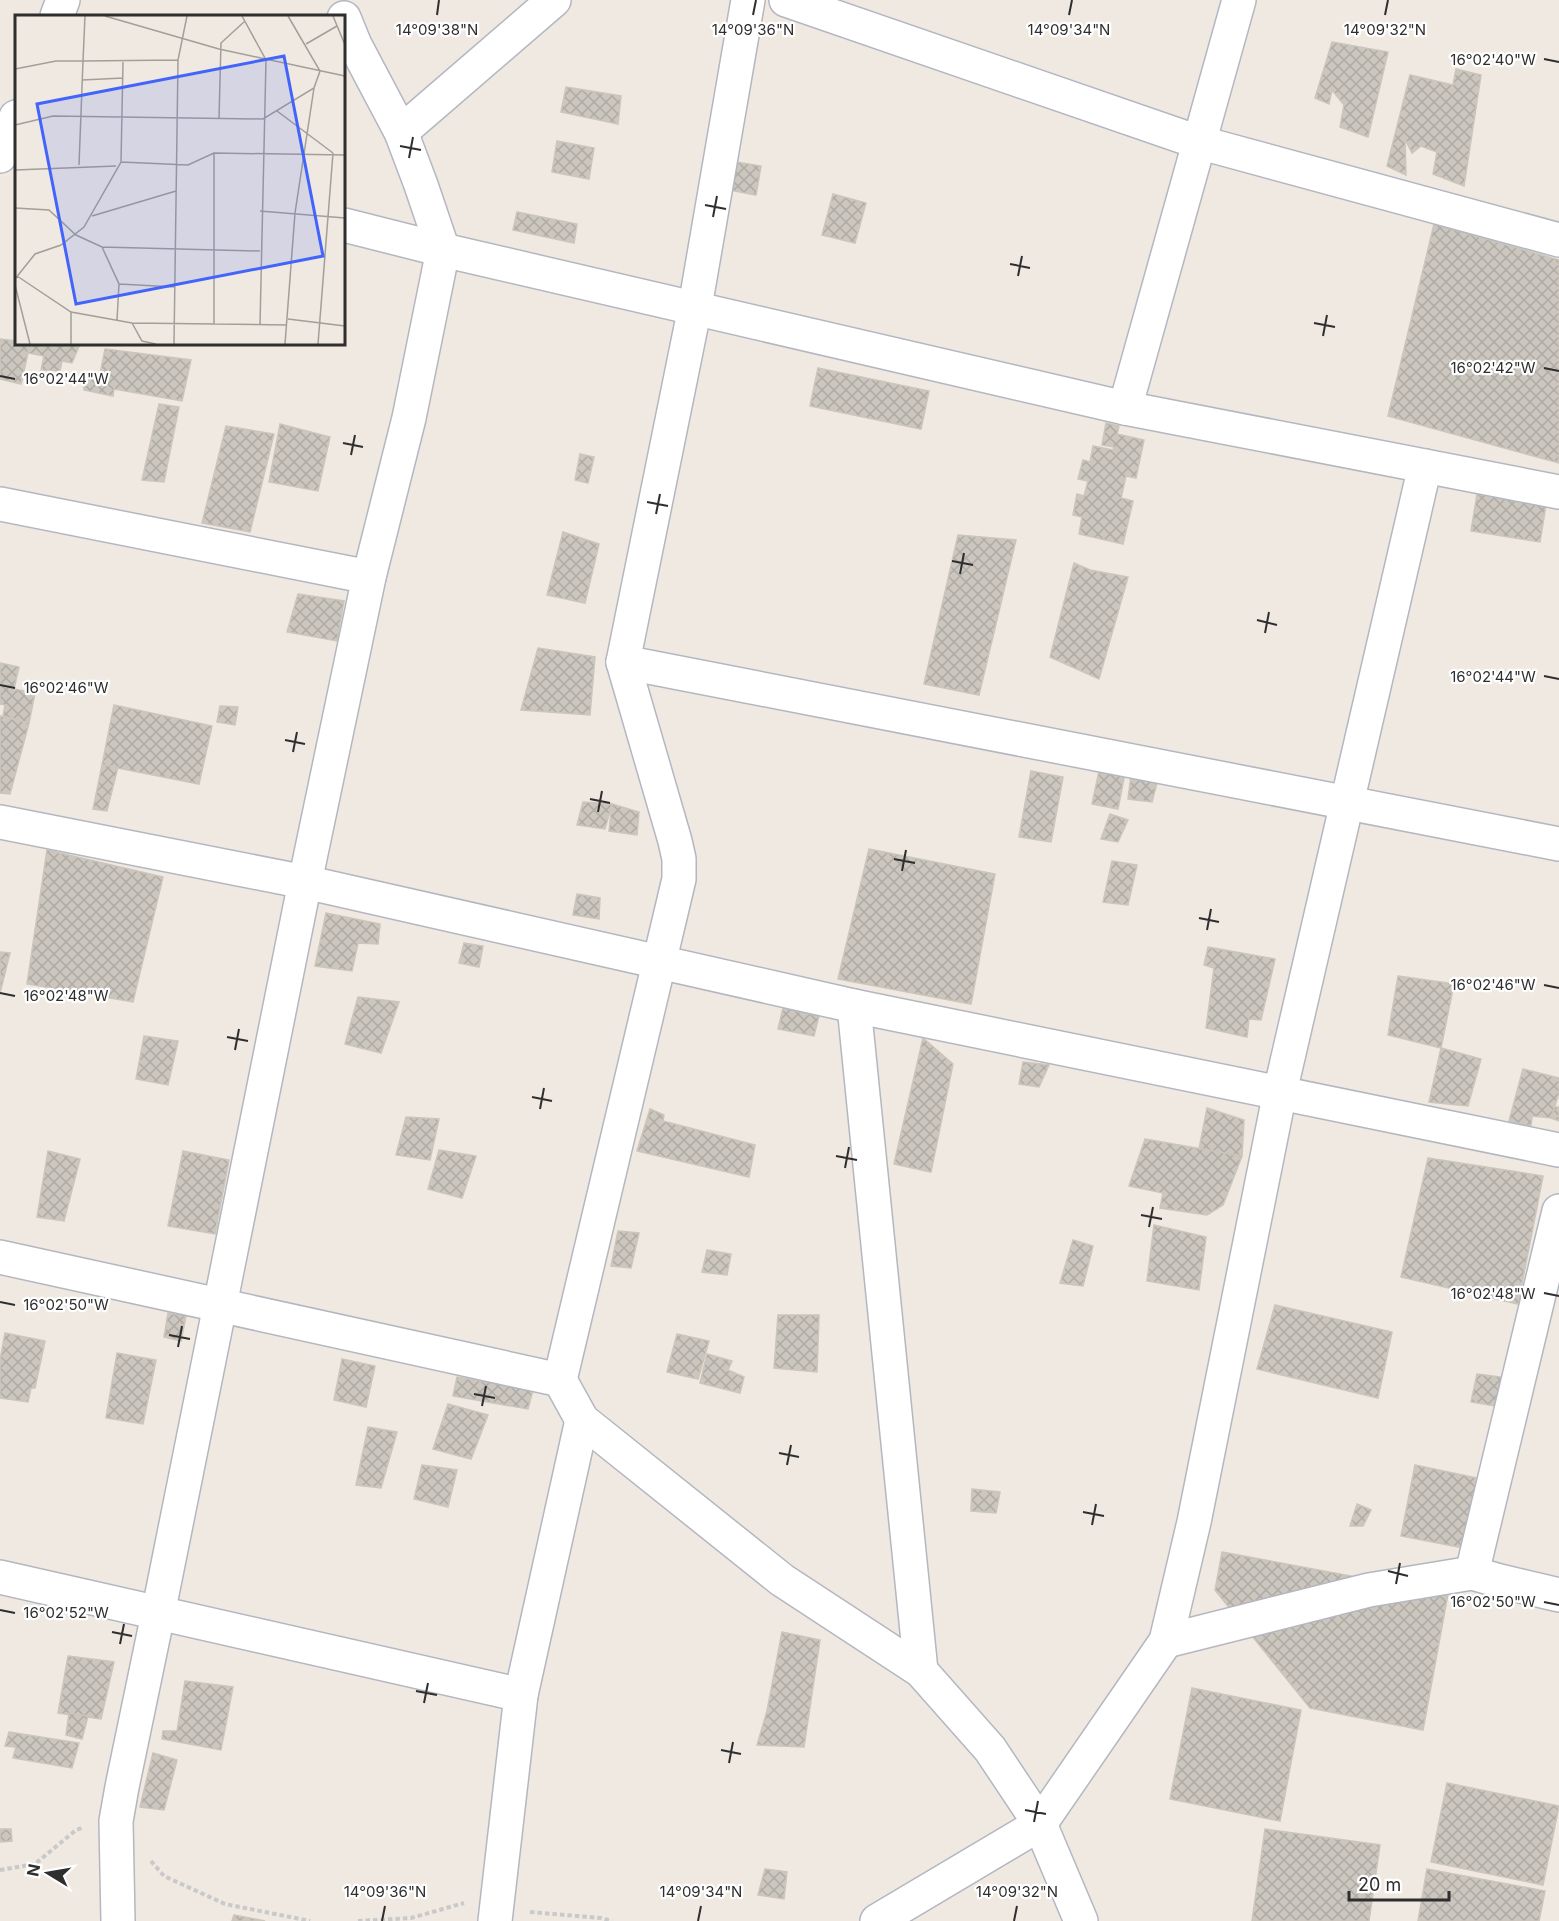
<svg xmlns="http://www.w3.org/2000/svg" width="1559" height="1921" font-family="Inter,sans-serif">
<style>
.building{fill:url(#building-cross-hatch);stroke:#cbc5ba;stroke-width:1.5}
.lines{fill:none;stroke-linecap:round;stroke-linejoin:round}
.street-casing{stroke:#b4b7c1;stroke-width:36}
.path{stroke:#c9c9c9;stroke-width:4;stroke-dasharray:4.5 3;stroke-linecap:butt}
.street{stroke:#fff;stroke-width:33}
.ticks{fill:none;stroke:#2e2e2e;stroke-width:2}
.inset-road{fill:none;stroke:#a29e99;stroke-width:1.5}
.view{fill:#4264fb;fill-opacity:0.15;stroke:#4264fb;stroke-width:3}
.inset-edge{fill:none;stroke:#2e2e2e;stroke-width:3}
.ticks-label{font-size:15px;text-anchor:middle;fill:#2e2e2e;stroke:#fff;stroke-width:4.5;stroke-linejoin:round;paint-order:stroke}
</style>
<defs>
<pattern id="building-cross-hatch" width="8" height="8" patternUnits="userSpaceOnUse" patternTransform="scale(1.5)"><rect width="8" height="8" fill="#cbc7bf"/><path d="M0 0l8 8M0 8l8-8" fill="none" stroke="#afaba4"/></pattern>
</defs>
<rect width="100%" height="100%" fill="#efe9e1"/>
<g class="building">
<polygon points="1332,42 1388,52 1368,137 1340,127 1344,105 1332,90 1329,104 1315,98"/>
<polygon points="1456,69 1481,75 1464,186 1433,174 1437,152 1421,146 1412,153 1405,139 1406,175 1387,166 1410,75 1453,85"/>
<polygon points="566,87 621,96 618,124 561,112"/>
<polygon points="557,141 594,148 589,179 552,172"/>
<polygon points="724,160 761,166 756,195 719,188"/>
<polygon points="833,194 866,203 855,243 822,235"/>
<polygon points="517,212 577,224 574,243 513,230"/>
<polygon points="1434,224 1559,260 1559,463 1388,416"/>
<polygon points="0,339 16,341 16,344 30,344 21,384 0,379"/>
<polygon points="30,344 80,344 72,363 62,361 60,371 41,370 44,356 28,353"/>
<polygon points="105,349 191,360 182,401 114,389 113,396 84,390 84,376 99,379"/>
<polygon points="818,368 929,391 921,429 810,406"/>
<polygon points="159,404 179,407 164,482 142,480"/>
<polygon points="1106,423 1119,426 1117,434 1144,440 1136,478 1126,476 1121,498 1133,501 1123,544 1079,534 1082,517 1073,515 1077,494 1084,496 1088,481 1078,479 1083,460 1090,462 1093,446 1113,450 1114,447 1102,445"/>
<polygon points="280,424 330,437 318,491 269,482"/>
<polygon points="226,426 274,434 250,532 202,523"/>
<polygon points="580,454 594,457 588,483 575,480"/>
<polygon points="1477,494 1546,505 1540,542 1471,531"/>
<polygon points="563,532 599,544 585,603 547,595"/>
<polygon points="958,535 1016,540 979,695 924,684"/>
<polygon points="1074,563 1090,570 1128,577 1099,679 1050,657"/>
<polygon points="298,594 344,601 337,641 287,632"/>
<polygon points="538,648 595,657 590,715 521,710"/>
<polygon points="0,663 19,667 14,689 35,693 29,723 3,716 5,705 0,704"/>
<polygon points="114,705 212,726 199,784 102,765"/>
<polygon points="220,706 238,707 235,725 217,722"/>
<polygon points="0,716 29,723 10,794 0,793"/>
<polygon points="102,765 118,767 107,811 93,809"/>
<polygon points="1031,771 1063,777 1051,842 1019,837"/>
<polygon points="1099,771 1125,773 1118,809 1092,804"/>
<polygon points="1131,775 1158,779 1152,802 1128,799"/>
<polygon points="583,802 612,804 605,829 577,825"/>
<polygon points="612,804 639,812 637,835 609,831"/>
<polygon points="1110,814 1128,820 1118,842 1101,839"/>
<polygon points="869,849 995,874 971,1004 838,979"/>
<polygon points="47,850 163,877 133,1002 27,984"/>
<polygon points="1112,861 1137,865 1128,905 1103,902"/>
<polygon points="577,894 600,898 599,919 573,915"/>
<polygon points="326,913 380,924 378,944 358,943 352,971 315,966"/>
<polygon points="464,943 483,946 479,967 459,963"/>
<polygon points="1208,947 1275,959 1261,1020 1249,1019 1247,1037 1206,1028 1214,968 1204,965"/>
<polygon points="0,952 10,953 0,993"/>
<polygon points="1398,976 1454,984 1441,1048 1388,1035"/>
<polygon points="358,997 399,1002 381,1053 345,1044"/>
<polygon points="783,1008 819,1016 814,1036 778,1029"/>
<polygon points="144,1036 178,1041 168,1085 136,1079"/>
<polygon points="923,1038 953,1064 931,1172 894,1164"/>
<polygon points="1441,1048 1481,1059 1468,1106 1429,1102"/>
<polygon points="1023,1062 1049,1065 1039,1087 1019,1084"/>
<polygon points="1523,1069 1559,1078 1559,1093 1551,1118 1532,1116 1531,1126 1509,1121"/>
<polygon points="1555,1107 1559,1107 1559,1121 1551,1118"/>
<polygon points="1207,1108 1244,1120 1242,1156 1199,1149"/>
<polygon points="650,1109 664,1115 663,1121 755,1145 749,1177 637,1151"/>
<polygon points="406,1117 439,1119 430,1160 396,1155"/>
<polygon points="1145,1139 1242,1156 1223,1205 1207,1215 1160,1208 1163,1193 1129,1186"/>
<polygon points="439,1150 476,1156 462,1198 428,1189"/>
<polygon points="48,1151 80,1159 64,1221 37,1217"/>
<polygon points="183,1151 229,1160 215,1234 168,1226"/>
<polygon points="1428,1158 1543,1176 1518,1304 1401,1277"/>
<polygon points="1154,1225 1206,1237 1199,1290 1147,1281"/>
<polygon points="618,1231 639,1233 631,1268 611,1266"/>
<polygon points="1073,1240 1093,1246 1083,1286 1060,1283"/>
<polygon points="707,1250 731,1254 727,1275 702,1272"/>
<polygon points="1275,1305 1392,1332 1378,1398 1257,1369"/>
<polygon points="168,1313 186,1316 181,1341 164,1337"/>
<polygon points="778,1315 819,1315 817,1372 774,1368"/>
<polygon points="5,1333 45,1341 35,1388 31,1388 28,1402 0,1398 0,1360"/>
<polygon points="677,1334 709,1341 698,1379 667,1372"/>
<polygon points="117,1353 156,1360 143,1424 106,1418"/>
<polygon points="707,1354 732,1361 728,1370 744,1377 740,1393 700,1383"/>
<polygon points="342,1359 375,1366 366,1407 334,1400"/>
<polygon points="1477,1374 1507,1378 1501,1407 1471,1402"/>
<polygon points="457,1377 533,1390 528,1409 453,1396"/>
<polygon points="448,1404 488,1415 471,1459 433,1449"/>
<polygon points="368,1427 397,1432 381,1488 356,1485"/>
<polygon points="422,1465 457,1470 448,1507 414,1499"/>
<polygon points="1415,1465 1477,1478 1464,1548 1401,1536"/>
<polygon points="972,1489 1000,1492 996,1513 971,1511"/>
<polygon points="1357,1504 1371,1510 1363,1526 1350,1526"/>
<polygon points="1222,1552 1448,1594 1423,1730 1310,1708 1215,1590"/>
<polygon points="782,1632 820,1640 804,1747 757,1745 767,1711"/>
<polygon points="68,1656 114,1662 101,1719 58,1713"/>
<polygon points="185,1681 233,1687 221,1750 162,1739 163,1731 177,1731"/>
<polygon points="1192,1688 1301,1710 1280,1821 1170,1799"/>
<polygon points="69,1713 88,1716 82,1739 66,1735"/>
<polygon points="9,1732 79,1743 72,1768 13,1758 16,1747 5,1746"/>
<polygon points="153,1753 177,1760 164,1810 140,1807"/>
<polygon points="1447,1783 1559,1806 1543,1885 1431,1862"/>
<polygon points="0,1829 11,1829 12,1841 0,1842"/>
<polygon points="1265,1829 1380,1845 1369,1921 1252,1921"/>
<polygon points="765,1869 787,1872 784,1899 758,1895"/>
<polygon points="1427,1869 1545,1891 1539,1921 1418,1921"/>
<polygon points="234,1915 265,1921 232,1921"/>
</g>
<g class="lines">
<defs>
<g id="street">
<polyline points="786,0 1198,142 1559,240"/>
<polyline points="57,16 63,0"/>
<polyline points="401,132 554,0"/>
<polyline points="0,156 16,117"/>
<polyline points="344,225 443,250 1125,408 1559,492"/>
<polyline points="1125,408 1239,0"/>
<polyline points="0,504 369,577"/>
<polyline points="623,662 1559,844"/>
<polyline points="0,822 305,882 854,1006 1559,1150"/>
<polyline points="854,1006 921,1671"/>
<polyline points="0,1257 560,1380 582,1420 782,1580 921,1671 990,1749 1040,1824 1081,1921"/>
<polyline points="560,1380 679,879 679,859 675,841 623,662 695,307 748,0"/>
<polyline points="1472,1573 1559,1211"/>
<polyline points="0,1577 521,1695"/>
<polyline points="1166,1641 1369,1590 1472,1573 1500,1581 1559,1595"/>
<polyline points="118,1921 116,1821 122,1787 158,1614 305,882 369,577 409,418 443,250 421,185 401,132 355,45 344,18"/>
<polyline points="495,1921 521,1695 582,1420"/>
<polyline points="877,1921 1040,1824 1166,1641 1194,1522 1280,1092 1425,466"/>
</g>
</defs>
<use href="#street" class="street-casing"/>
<g class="path">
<polyline points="151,1861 164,1876 225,1904 310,1921"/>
<polyline points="0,1870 35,1864 76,1830 82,1828"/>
<polyline points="530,1912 601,1918 612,1921"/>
<polyline points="358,1921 411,1918 464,1903"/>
</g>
<use href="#street" class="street"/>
</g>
<path class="ticks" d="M437,15L439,0M753,15L756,0M1069,15L1072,0M1385,15L1388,0M1544,59L1559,62M400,146L421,150M409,158L413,137M705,205L726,209M713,217L717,196M1010,264L1030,268M1018,276L1022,256M1314,323L1335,327M1323,336L1327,315M1544,368L1559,371M0,376L15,379M343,443L363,447M351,455L355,435M647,502L668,506M656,514L660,494M952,561L973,565M960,574L964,553M1257,620L1277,625M1265,633L1269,612M1544,676L1559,679M0,685L15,688M285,740L305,744M293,752L297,732M590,799L610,803M598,812L602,791M894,859L915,863M902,871L906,850M1199,918L1219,922M1207,930L1211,909M1544,985L1559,988M0,993L15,996M227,1037L248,1041M235,1050L239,1029M532,1097L552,1101M540,1109L544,1088M836,1156L857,1160M845,1168L849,1147M1141,1215L1162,1219M1149,1227L1153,1207M1544,1293L1559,1296M0,1302L15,1305M169,1335L190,1339M178,1347L182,1326M474,1394L495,1398M482,1406L486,1386M779,1453L799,1457M787,1465L791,1445M1083,1512L1104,1516M1092,1525L1096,1504M1388,1571L1408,1576M1396,1584L1400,1563M1544,1602L1559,1605M0,1610L15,1613M112,1632L132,1636M120,1644L124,1624M416,1691L437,1695M424,1703L428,1683M721,1750L741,1754M729,1763L733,1742M1025,1810L1046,1814M1034,1822L1038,1801M382,1921L385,1906M698,1921L701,1906M1014,1921L1017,1906"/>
<g transform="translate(15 15)">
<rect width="330" height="330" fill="#efe9e1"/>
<path class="inset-road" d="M70,1L68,46L163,45M90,1L204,34L330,61M227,1L251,45L245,310M318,1L330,30M291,29L322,11M0,54L41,46H68L64,150M67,65L108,63M262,96L318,138M204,103L206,28L230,6M0,110L38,101L248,104L299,73L305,56L273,1M106,147L173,150L199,138L330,140M0,155L101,151M0,193L34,195L61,220L87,232L245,236M245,196L330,203M77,201L161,176M87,232L104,269L102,305M2,261L56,297L117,308L272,310M0,264L20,239L46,230L69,212L106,147L108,47M104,269L160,272M0,270L15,329M56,297V329M273,304L330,311M117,308L127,326L141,329M199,309V138M159,329L163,45L172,1M270,329L280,198L299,73M303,329L318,138"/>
<path class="view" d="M269,41L308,241L61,289L22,89Z"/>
<rect width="330" height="330" class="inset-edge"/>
</g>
<g class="ticks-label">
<text x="437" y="35">14°09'38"N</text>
<text x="753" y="35">14°09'36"N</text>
<text x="1069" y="35">14°09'34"N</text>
<text x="1385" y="35">14°09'32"N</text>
<text x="1493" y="65">16°02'40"W</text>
<text x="1493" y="373">16°02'42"W</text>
<text x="66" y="384">16°02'44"W</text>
<text x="1493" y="682">16°02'44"W</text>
<text x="66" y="693">16°02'46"W</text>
<text x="1493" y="990">16°02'46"W</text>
<text x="66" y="1001">16°02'48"W</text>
<text x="1493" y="1299">16°02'48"W</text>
<text x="66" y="1310">16°02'50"W</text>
<text x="1493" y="1607">16°02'50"W</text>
<text x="66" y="1618">16°02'52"W</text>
<text x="385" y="1897">14°09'36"N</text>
<text x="701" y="1897">14°09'34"N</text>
<text x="1017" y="1897">14°09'32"N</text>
</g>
<g transform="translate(48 1873) rotate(281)" stroke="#ffffff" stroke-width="4.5" paint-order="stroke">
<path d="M0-4.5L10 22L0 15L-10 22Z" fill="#2e2e2e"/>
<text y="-9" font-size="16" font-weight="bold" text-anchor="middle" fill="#2e2e2e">N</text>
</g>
<path d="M1349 1891v9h100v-9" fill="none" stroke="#2e2e2e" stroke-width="3"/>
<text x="1358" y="1891" font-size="18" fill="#2e2e2e" stroke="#ffffff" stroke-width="4.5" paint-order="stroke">20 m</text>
</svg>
